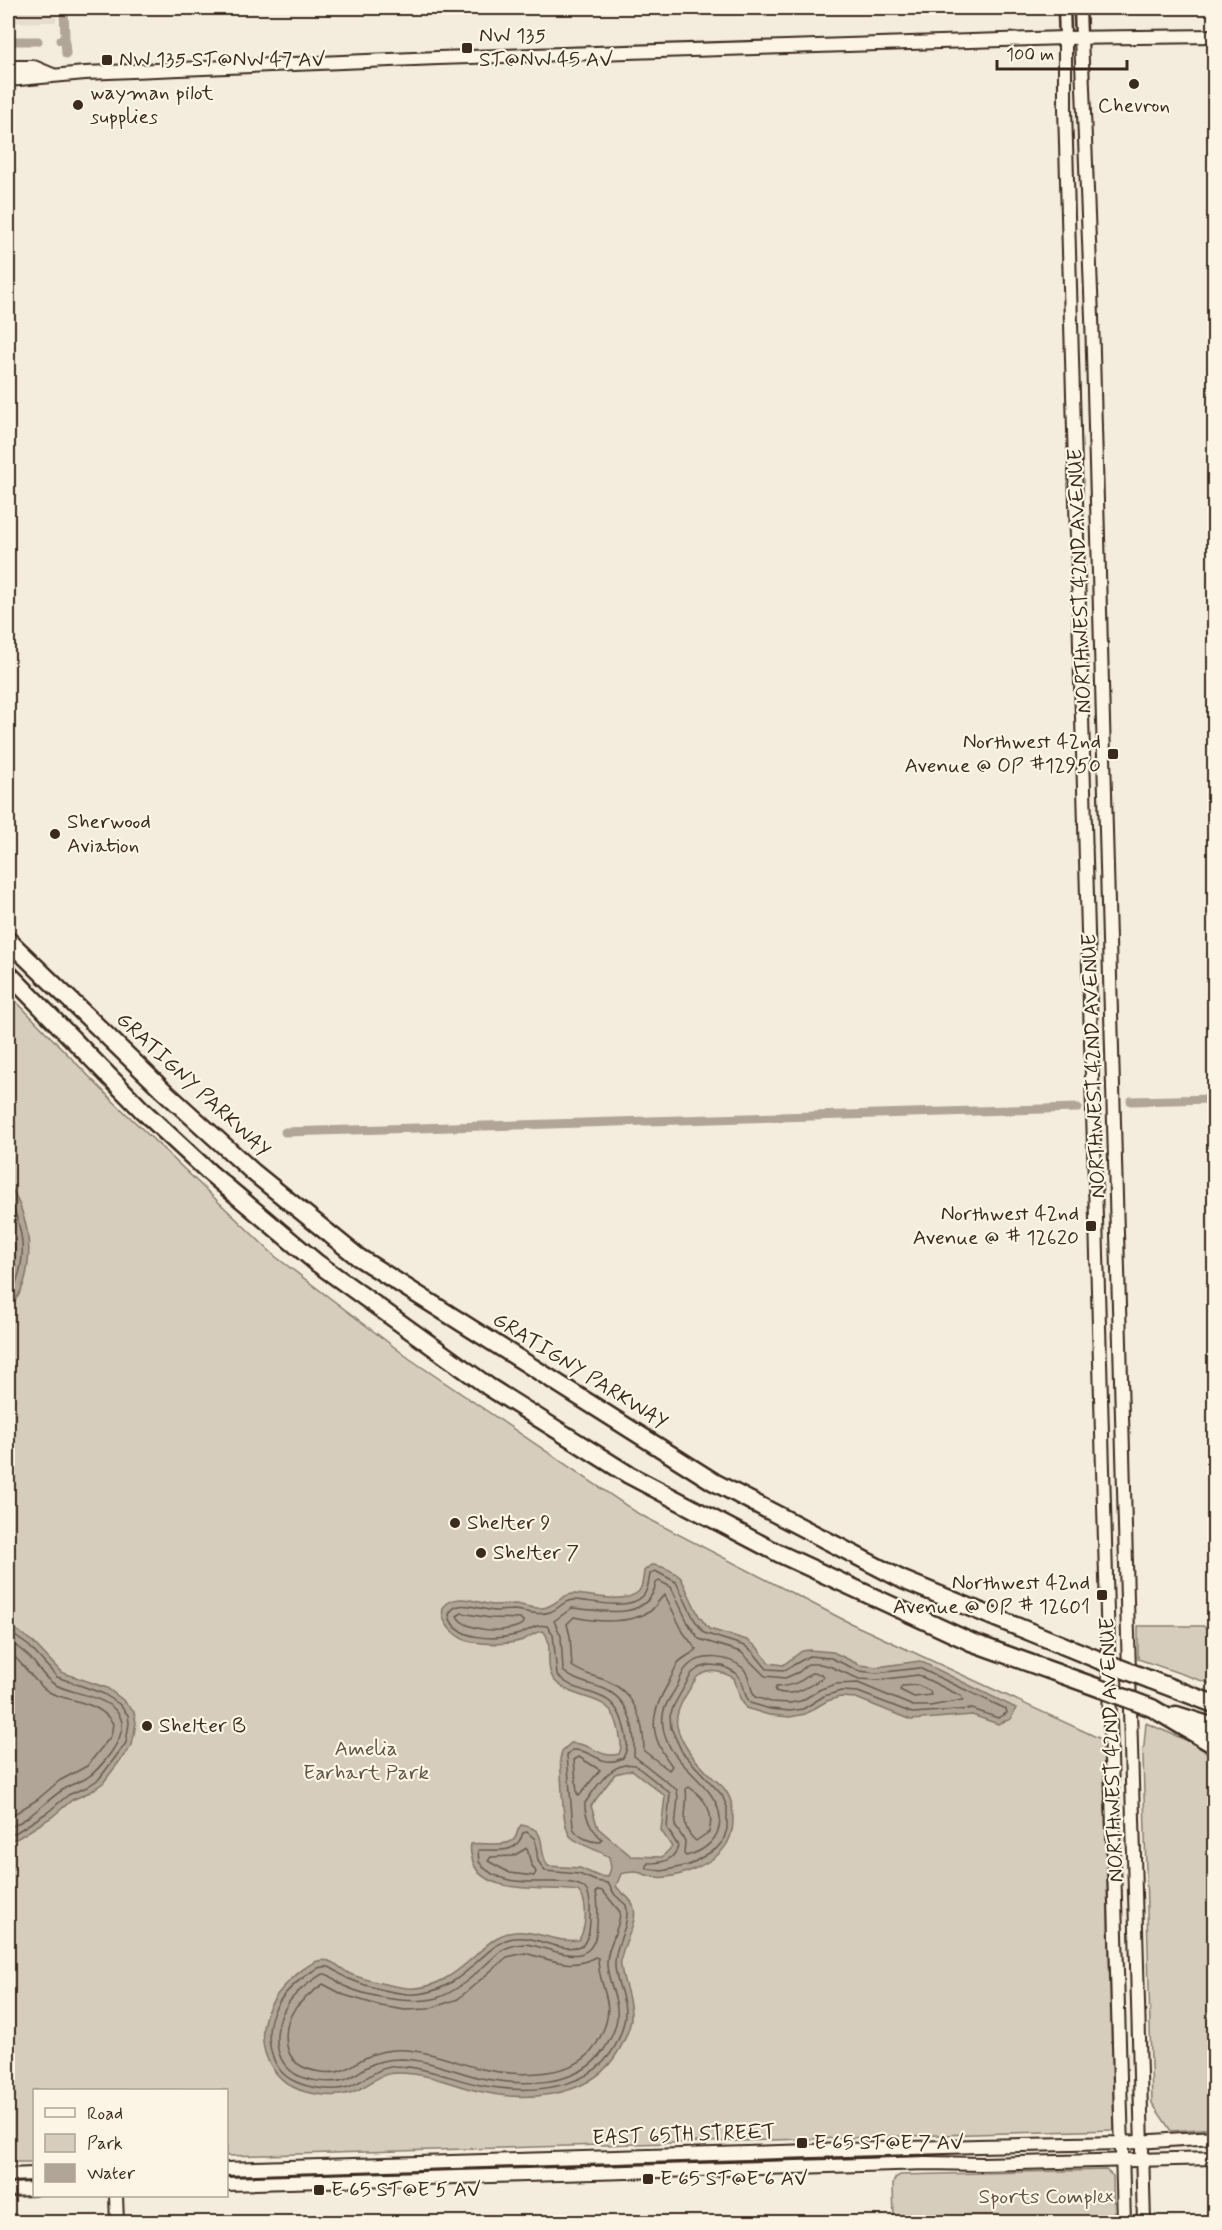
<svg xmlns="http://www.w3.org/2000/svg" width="1222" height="2230" font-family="Mynerve,sans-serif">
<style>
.built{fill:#e5ddce}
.green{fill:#d6cdbd;stroke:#887c6e;stroke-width:1.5}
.water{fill:#b0a596;stroke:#817466;stroke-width:1.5;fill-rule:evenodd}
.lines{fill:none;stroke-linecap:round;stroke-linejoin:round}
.shore{stroke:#6a5b4e;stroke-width:1.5}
.canal{stroke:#b0a596;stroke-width:9}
.tertiary-casing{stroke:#3b2a1e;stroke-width:15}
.secondary-casing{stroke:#3b2a1e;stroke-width:16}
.motorway-casing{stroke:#3b2a1e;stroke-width:21}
.tertiary{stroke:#fcf5e5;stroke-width:10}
.secondary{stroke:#fcf5e5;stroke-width:12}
.motorway{stroke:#fcf5e5;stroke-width:16}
.motorway-bridge-casing{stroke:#3b2a1e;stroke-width:21;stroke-linecap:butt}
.motorway-bridge{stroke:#fcf5e5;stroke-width:16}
.poi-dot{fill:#3b2a1e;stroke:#fcf5e5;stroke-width:2}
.labels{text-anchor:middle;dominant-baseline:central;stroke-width:4.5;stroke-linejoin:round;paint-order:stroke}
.poi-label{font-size:21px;fill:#3b2a1e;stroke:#fcf5e5;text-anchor:start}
.street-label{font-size:21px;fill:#3b2a1e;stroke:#fcf5e5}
.park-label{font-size:21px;fill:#625346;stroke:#fcf5e5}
</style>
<rect width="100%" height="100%" fill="#f4eddd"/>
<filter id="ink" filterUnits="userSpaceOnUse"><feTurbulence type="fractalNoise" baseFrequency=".0167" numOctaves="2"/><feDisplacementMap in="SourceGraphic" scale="12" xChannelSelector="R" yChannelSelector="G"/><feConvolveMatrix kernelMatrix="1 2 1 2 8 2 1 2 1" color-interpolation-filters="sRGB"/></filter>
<g filter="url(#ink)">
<polygon class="built" points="8,8 56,8 56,22 8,23"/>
<g class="green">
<polygon points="8,993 113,1101 276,1257 410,1359 639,1514 850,1623 1103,1740 1114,2130 227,2156 226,2090 34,2090 34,2162 8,2162"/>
<polygon points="1138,1626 1214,1626 1214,1685 1138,1659"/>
<polygon points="1146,1723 1214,1752 1214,2128 1171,2131 1152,2103 1143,1756"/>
<polygon points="1106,2170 1113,2176 1114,2222 894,2222 893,2184 895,2178 900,2175"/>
</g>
<g class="water">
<path d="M8,1181C13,1192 20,1203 23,1215C33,1244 31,1287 8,1309Z"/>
<path d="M651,1565C661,1565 674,1571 681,1578L699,1616L709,1629L747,1640L757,1647L769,1663L783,1665L802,1651L809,1650L833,1652L860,1665L877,1667L920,1661L1016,1708L1011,1719L998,1724L972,1715L911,1720L856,1698L840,1697L827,1701L805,1714L790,1717L769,1715L746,1708L740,1698L734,1678C721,1671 709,1668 697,1677C689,1691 674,1709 677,1726C681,1746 699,1765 713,1778C718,1782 723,1786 726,1791C731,1798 733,1808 733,1817C734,1847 717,1859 692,1870C683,1874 666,1879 656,1877C639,1875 642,1869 621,1874L616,1886C620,1892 626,1895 630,1900C645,1919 618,1945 621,1966C623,1984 632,1999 631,2018C630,2031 621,2048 614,2058C585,2100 520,2102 474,2090C454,2085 434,2076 413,2074C376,2069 378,2083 350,2093C337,2097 319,2095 306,2092C268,2082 252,2040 270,2006C277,1991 300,1969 315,1962C319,1960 325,1960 329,1961C337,1964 343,1970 350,1974C365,1980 391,1986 407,1988C435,1990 456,1973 476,1955C482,1949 490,1941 498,1937C526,1922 550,1944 579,1940C586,1928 589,1901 578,1891C549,1885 479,1898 472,1858C470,1852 470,1849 471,1844C482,1842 509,1848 515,1838C518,1833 517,1829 521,1825C551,1829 536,1850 548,1866L580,1868L598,1876L608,1877L611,1868L609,1857C597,1849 581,1846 571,1837C561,1827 562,1775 560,1759L562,1751L571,1743C593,1743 599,1759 619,1754C623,1745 620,1740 619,1731C611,1690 582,1705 557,1683C541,1669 556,1644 543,1631C534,1632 530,1637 523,1640C508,1645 488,1644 472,1642C448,1638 426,1602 460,1599C470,1598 482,1604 492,1605C499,1605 507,1604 515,1604C524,1605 533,1609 542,1608C555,1607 562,1593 575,1594C590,1595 625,1604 638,1592C643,1588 643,1577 644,1571ZM632,1770L665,1796L661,1830L672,1847L662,1857L631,1856L598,1828L591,1806L615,1774Z"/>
<polygon points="8,1624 33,1642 61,1672 107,1688 123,1700 134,1712 136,1723 132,1745 103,1783 90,1792 72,1800 52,1817 18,1838 8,1841"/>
</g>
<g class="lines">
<g class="shore">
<path d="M8,1195C25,1232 29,1263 8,1300"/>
<path d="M8,1213C18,1235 17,1263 8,1285"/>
<path d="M655,1571L676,1582L694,1619L704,1633L745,1646L753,1652L767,1669L785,1670L809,1656L831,1658L859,1671L877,1673L919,1668L1006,1709L1007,1713L998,1718L972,1709L912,1713L858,1692L841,1691L824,1696L803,1709L790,1711L770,1709L750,1703L746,1696L742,1682L736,1673L723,1666L709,1665L699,1668L692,1673L674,1705L670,1716L671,1728L682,1752L722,1795L727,1807V1829L723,1841L716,1849L689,1865L662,1871L648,1869L646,1866L648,1863C662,1863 674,1861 678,1846L667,1828L670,1793L635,1765C611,1761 597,1786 585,1803C584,1816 592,1830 602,1839L601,1842C591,1843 578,1837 573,1828L567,1755L572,1750C594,1749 600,1769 623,1758C629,1748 627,1741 625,1731C615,1683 584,1702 557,1675L553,1634L547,1626C534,1623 527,1633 516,1635C496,1640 454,1641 449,1615C455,1597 481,1610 495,1611C501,1611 507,1610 513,1610C526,1611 538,1616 550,1612C559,1609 565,1599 575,1600C592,1601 629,1611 643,1596C648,1590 649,1581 650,1574Z"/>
<path d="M659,1581L671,1587L688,1623L699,1639L741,1652L765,1676L785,1678L799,1672L808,1664H820L829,1666L859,1679L878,1680L918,1675L961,1696L963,1700L930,1706H913L858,1683L836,1684L821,1689L801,1701L790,1703L771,1702L755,1697C749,1688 751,1676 743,1668C729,1656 702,1653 688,1666C682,1671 680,1680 677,1686C672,1696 664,1704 663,1715C657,1763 719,1780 720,1819C720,1839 705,1851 686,1856L684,1854L685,1841L675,1826L678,1798L677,1790L634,1756C635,1729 631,1699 602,1688C588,1683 574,1681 563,1671L561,1636L554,1621L572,1608C600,1610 648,1623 656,1583Z"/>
<path d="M665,1595L683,1632L696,1649C691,1655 683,1657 678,1663C674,1670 671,1678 668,1684C649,1716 649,1736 672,1766L669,1770L644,1751C644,1723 636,1693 607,1681C595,1676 582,1674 572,1666L570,1636L567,1624L574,1617C597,1622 628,1624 649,1612C656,1608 658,1599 665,1595Z"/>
<path d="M462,1613L490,1618L521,1619L524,1622C513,1635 464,1632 457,1616Z"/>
<polyline points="8,1631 29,1646 57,1677 104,1694 119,1704 128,1715 129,1723 126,1743 99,1779 87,1787 68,1795 48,1812 15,1833 8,1835"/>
<path d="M8,1640C16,1646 25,1652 32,1660C39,1668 44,1678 54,1684C72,1695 112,1695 121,1719C128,1737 99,1771 85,1779C78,1783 70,1784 64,1789C45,1801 30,1820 8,1828"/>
<path d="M8,1651C24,1663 36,1686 51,1693C71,1702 102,1702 113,1724L111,1736L87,1766L59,1781L38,1799L8,1818"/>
<path d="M811,1673L822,1674L824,1677C808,1687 794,1698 775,1691L776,1687C790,1686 801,1683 811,1673Z"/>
<polygon points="917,1685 930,1691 931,1695 914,1697 900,1690 902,1686"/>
<polygon points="579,1757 600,1770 579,1796 577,1793 574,1760"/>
<path d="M689,1787C705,1798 715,1812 709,1832L696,1841C677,1825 689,1810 686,1789Z"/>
<path d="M527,1832L535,1839L538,1861L545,1871L579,1874L596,1881L608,1883L615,1895L626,1905C631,1926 615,1942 615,1963C614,1982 629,2001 624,2022C609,2090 537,2096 480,2085C456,2080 433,2070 408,2067C378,2063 372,2078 348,2087C333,2092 308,2088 294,2081C268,2069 263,2030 276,2007C284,1992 301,1978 316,1969C320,1967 324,1966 329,1967C336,1970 341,1976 349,1979C366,1986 389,1992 407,1994C437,1996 460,1979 480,1959C488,1952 496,1944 506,1940C532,1930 558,1956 583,1945C590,1935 590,1926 590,1914C590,1906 591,1898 587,1891C571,1869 506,1899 479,1862L478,1850C497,1849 516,1856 523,1833Z"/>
<polygon points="527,1848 531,1864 536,1872 534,1876 510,1873 488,1861 491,1857 513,1856"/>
<path d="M598,1890L603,1891L620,1912C620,1931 606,1946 607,1965C608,1983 619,1999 617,2018C616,2028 609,2042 603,2051C577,2088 521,2086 481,2078C455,2072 430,2060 402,2059C390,2059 378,2060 367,2067C360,2071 352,2078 344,2080C330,2084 307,2081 295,2074C267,2055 275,2014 296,1994C300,1990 320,1973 325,1974C332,1975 338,1983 344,1986C368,1997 412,2005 437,1998C462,1990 483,1966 502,1950C510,1946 517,1944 525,1944C552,1947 595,1975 597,1925C598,1914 599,1903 596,1893Z"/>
<path d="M525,1953C548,1959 573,1971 595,1957L598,1958C598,1988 617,2002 602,2033C599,2040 595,2047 590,2053C567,2078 513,2076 482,2069C456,2063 433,2052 407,2050C393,2049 379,2051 367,2057C359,2060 352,2067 343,2070C332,2075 314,2072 303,2067C294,2063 289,2055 287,2046C282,2014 299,2002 323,1984L344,1995L381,2006L405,2010L428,2009L458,1999L507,1957Z"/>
</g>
<g class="canal">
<polyline points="65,39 66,54"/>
<polyline points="60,40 65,39 64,8"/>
<polyline points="8,41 38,41"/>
<polyline points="1131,1101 1214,1099"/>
<polyline points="285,1132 1078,1108"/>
</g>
<defs>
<g id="tertiary">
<polyline points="1064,8 1065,38"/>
<polyline points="1080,8 1081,37"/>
</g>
<g id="secondary">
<polyline points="1081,37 1092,317 1144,2222"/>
<polyline points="1065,38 1065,108 1124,2222"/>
<polyline points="8,67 34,67 53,75"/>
<polyline points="8,80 85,73 438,58 1065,38 1214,36"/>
<polyline points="226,2169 978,2146 1122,2143 1214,2137"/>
<polyline points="8,2175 34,2174"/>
<polyline points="226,2184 927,2163 982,2164 1214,2158"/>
<polyline points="8,2190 34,2189"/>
<polyline points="116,2196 117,2222"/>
</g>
<g id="motorway">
<polyline points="8,940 164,1091 253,1172 358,1257 714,1482 903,1580 1099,1660"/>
<polyline points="8,973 142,1110 210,1173 317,1263 489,1387 629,1475 778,1553 971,1642 1099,1688"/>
<polyline points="1151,1680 1214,1704"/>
<polyline points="1152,1708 1214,1745"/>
<polyline points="1176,1715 1214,1727"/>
</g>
</defs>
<use href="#tertiary" class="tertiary-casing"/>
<use href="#secondary" class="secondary-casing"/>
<use href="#motorway" class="motorway-casing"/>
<use href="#tertiary" class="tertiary"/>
<use href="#secondary" class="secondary"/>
<use href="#motorway" class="motorway"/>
<defs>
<g id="motorway-bridge">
<polyline points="1099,1660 1151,1680"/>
<polyline points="1099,1688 1152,1708"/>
</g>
</defs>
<use href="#motorway-bridge" class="motorway-bridge-casing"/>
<use href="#motorway-bridge" class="motorway-bridge"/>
</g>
</g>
<g class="poi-dot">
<rect x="461" y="42" width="12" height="12" rx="3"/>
<rect x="101" y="54" width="12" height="12" rx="3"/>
<circle cx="1134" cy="84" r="6"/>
<circle cx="78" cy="105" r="6"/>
<rect x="1107" y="748" width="12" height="12" rx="3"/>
<circle cx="55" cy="834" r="6"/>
<rect x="1085" y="1220" width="12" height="12" rx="3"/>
<circle cx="455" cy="1523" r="6"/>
<circle cx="481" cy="1553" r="6"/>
<rect x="1096" y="1589" width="12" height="12" rx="3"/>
<circle cx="147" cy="1726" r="6"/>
<rect x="796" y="2137" width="12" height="12" rx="3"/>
<rect x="642" y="2173" width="12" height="12" rx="3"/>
<rect x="313" y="2184" width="12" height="12" rx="3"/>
</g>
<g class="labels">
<g class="poi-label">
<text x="479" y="36">NW 135<tspan x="479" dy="24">ST@NW 45 AV</tspan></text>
<text x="119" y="60">NW 135 ST@NW 47 AV</text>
<text x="90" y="93">wayman pilot<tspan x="90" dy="24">supplies</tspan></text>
<text x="1134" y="106" text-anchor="middle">Chevron</text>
<text x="1101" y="742" text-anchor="end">Northwest 42nd<tspan x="1101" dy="24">Avenue @ OP #12950</tspan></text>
<text x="67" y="822">Sherwood<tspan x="67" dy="24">Aviation</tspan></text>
<text x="1079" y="1214" text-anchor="end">Northwest 42nd<tspan x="1079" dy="24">Avenue @ # 12620</tspan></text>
<text x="467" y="1523">Shelter 9</text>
<text x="493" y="1553">Shelter 7</text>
<text x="1090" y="1583" text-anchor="end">Northwest 42nd<tspan x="1090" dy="24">Avenue @ OP # 12601</tspan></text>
<text x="159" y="1726">Shelter B</text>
<text x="814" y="2143">E 65 ST@E 7 AV</text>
<text x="660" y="2179">E 65 ST@E 6 AV</text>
<text x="331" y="2190">E 65 ST@E 5 AV</text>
</g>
<g class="street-label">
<text transform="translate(1080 581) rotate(-92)">NORTHWEST 42ND AVENUE</text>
<text transform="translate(1094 1066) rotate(-92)">NORTHWEST 42ND AVENUE</text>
<text transform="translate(193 1085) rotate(43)">GRATIGNY PARKWAY</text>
<text transform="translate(580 1371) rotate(32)">GRATIGNY PARKWAY</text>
<text transform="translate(1112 1750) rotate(-92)">NORTHWEST 42ND AVENUE</text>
<text transform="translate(684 2135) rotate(-2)">EAST 65TH STREET</text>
</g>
<g class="park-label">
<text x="366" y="1749">Amelia<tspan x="366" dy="24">Earhart Park</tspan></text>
<text x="1046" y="2197">Sports Complex</text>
</g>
</g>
<rect width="1222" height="2230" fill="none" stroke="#fcf5e5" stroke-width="30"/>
<rect x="15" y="15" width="1192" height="2200" fill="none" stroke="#3b2a1e" stroke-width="2" filter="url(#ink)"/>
<rect x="33" y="2089" width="195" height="108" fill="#fcf5e5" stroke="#afa495" stroke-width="1.5"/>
<rect x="45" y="2108" width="30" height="9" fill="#fcf5e5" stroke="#afa495" stroke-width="1.5"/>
<text x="87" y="2119" font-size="18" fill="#3b2a1e">Road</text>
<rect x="45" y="2134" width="30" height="18" fill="#d6cdbd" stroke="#afa495" stroke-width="1.5"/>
<text x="87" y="2149" font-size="18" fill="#3b2a1e">Park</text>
<rect x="45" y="2164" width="30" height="18" fill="#b0a596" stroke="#afa495" stroke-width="1.5"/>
<text x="87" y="2179" font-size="18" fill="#3b2a1e">Water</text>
<path d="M997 60v9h130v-9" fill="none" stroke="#3b2a1e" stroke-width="3"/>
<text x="1006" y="60" font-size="18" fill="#3b2a1e" stroke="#fcf5e5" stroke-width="4.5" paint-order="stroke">100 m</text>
</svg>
